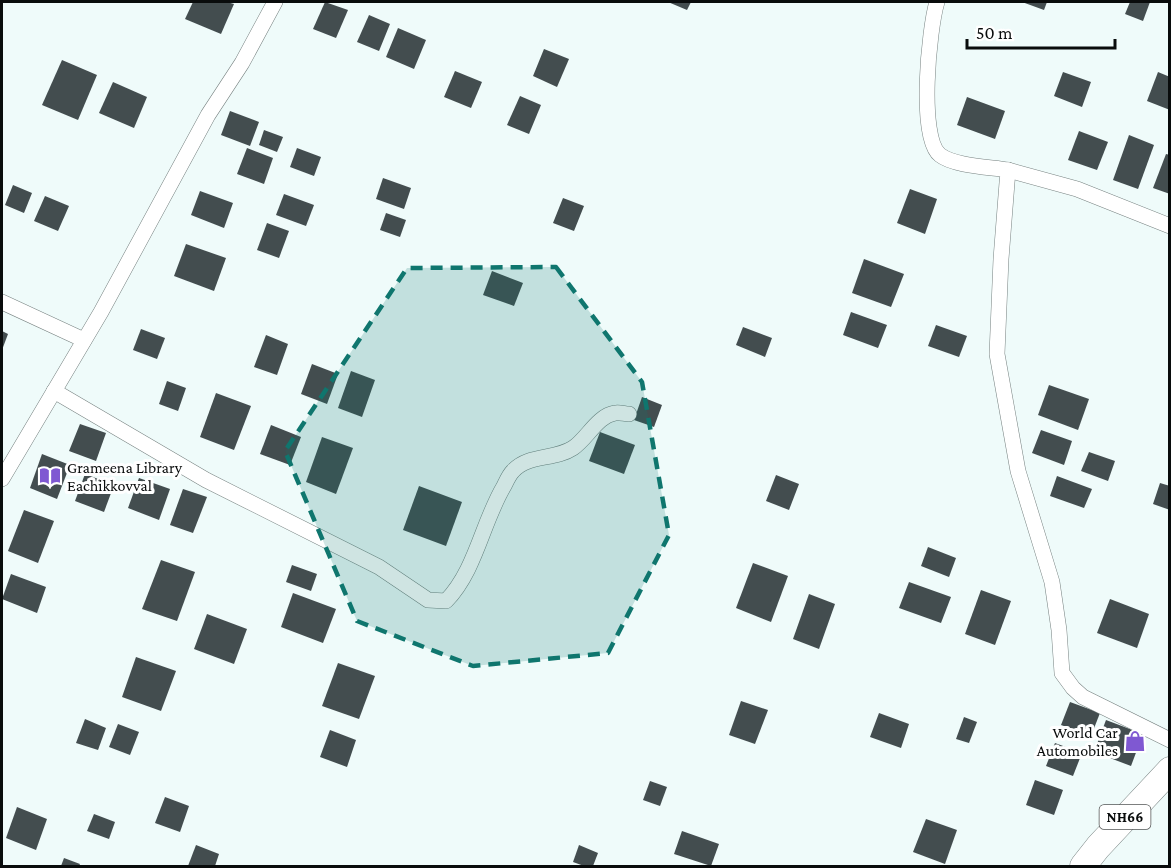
<svg xmlns="http://www.w3.org/2000/svg" width="1171" height="868" font-family="'Crimson Pro',serif">
<style>
.building{fill:#434d4f}
.lines{fill:none;stroke-linecap:round;stroke-linejoin:round}
.minor-casing{stroke:#778281;stroke-width:16}
.trunk-casing{stroke:#778281;stroke-width:27}
.minor{stroke:#fff;stroke-width:15}
.trunk{stroke:#fff;stroke-width:26}
.marked{fill:#0f766e;fill-opacity:0.2;stroke:#0f766e;stroke-width:4.5;stroke-dasharray:12 8;stroke-linejoin:round}
.labels{text-anchor:middle;dominant-baseline:central;stroke-width:6;stroke-linejoin:round;paint-order:stroke}
.shield{fill:#fff;stroke:#535555;stroke-width:1.5}
.shield-label{font-size:15px;font-weight:bold;fill:#090c0c}
.poi-label{font-size:16px;fill:#090c0c;stroke:#fff;text-anchor:start}
</style>
<rect width="100%" height="100%" fill="#effbfa"/>
<g class="building">
<polygon points="193,2 227,2 234,4 221,34 185,19"/>
<polygon points="325,2 348,10 336,38 313,29"/>
<polygon points="668,2 691,2 687,10"/>
<polygon points="1022,2 1047,2 1044,10"/>
<polygon points="1130,2 1150,2 1143,21 1125,14"/>
<polygon points="369,15 390,24 379,51 357,42"/>
<polygon points="398,28 426,40 414,69 386,57"/>
<polygon points="544,49 569,59 557,87 533,76"/>
<polygon points="62,60 97,75 78,120 42,105"/>
<polygon points="455,71 482,82 471,108 444,97"/>
<polygon points="1063,72 1091,82 1082,107 1054,96"/>
<polygon points="1158,72 1170,77 1170,110 1147,101"/>
<polygon points="113,82 147,97 134,128 99,113"/>
<polygon points="520,96 541,105 529,134 507,125"/>
<polygon points="967,97 1005,111 995,139 957,125"/>
<polygon points="230,111 259,122 250,146 221,135"/>
<polygon points="264,130 283,137 277,152 259,145"/>
<polygon points="1079,131 1108,142 1097,170 1068,160"/>
<polygon points="1129,135 1154,145 1138,189 1113,180"/>
<polygon points="247,148 273,158 264,184 237,174"/>
<polygon points="297,148 321,157 314,176 290,167"/>
<polygon points="1166,154 1170,155 1170,194 1153,188"/>
<polygon points="383,178 411,188 404,209 376,199"/>
<polygon points="13,185 32,193 24,213 5,205"/>
<polygon points="910,189 937,199 925,234 897,223"/>
<polygon points="200,191 233,203 224,228 191,215"/>
<polygon points="284,194 314,205 306,226 276,215"/>
<polygon points="45,196 69,206 58,231 34,221"/>
<polygon points="563,198 584,206 574,231 553,223"/>
<polygon points="386,213 406,220 400,237 380,230"/>
<polygon points="267,223 289,231 279,258 257,250"/>
<polygon points="186,244 226,258 214,291 174,276"/>
<polygon points="864,259 904,274 891,307 852,293"/>
<polygon points="492,271 523,283 514,306 483,295"/>
<polygon points="851,312 887,325 878,348 843,335"/>
<polygon points="936,325 967,336 959,357 928,346"/>
<polygon points="743,327 772,338 765,357 736,345"/>
<polygon points="141,329 165,338 157,359 133,350"/>
<polygon points="2,331 8,334 2,350"/>
<polygon points="266,335 288,344 277,375 254,367"/>
<polygon points="312,364 338,374 327,404 301,394"/>
<polygon points="351,371 375,380 362,417 338,408"/>
<polygon points="167,381 186,388 178,411 159,404"/>
<polygon points="1049,385 1089,399 1078,430 1038,415"/>
<polygon points="216,393 251,406 234,450 200,437"/>
<polygon points="642,397 662,405 654,427 634,420"/>
<polygon points="80,424 106,433 96,461 69,451"/>
<polygon points="271,425 301,437 290,465 260,454"/>
<polygon points="1041,430 1072,441 1064,465 1032,453"/>
<polygon points="600,432 635,445 624,474 589,461"/>
<polygon points="322,437 353,448 336,494 306,482"/>
<polygon points="1089,452 1115,461 1108,481 1081,471"/>
<polygon points="42,454 70,465 57,499 30,488"/>
<polygon points="85,474 114,485 104,512 75,501"/>
<polygon points="776,475 799,484 789,510 766,501"/>
<polygon points="1057,476 1092,489 1084,508 1050,496"/>
<polygon points="139,478 170,489 159,520 128,508"/>
<polygon points="1160,483 1170,486 1170,510 1153,504"/>
<polygon points="419,486 462,502 446,546 403,530"/>
<polygon points="183,489 207,497 193,533 170,525"/>
<polygon points="24,510 54,521 38,563 8,551"/>
<polygon points="928,547 956,558 949,577 921,566"/>
<polygon points="161,560 195,572 177,621 142,609"/>
<polygon points="753,563 788,576 771,622 736,608"/>
<polygon points="292,565 317,574 311,591 286,582"/>
<polygon points="11,574 46,587 37,613 2,599"/>
<polygon points="909,582 951,597 941,623 899,608"/>
<polygon points="981,590 1011,601 995,645 965,634"/>
<polygon points="293,593 336,609 323,643 281,627"/>
<polygon points="809,594 835,604 819,649 793,639"/>
<polygon points="1110,599 1149,614 1137,648 1097,633"/>
<polygon points="207,614 247,629 234,664 194,649"/>
<polygon points="136,657 176,671 161,711 122,697"/>
<polygon points="338,663 375,676 359,719 322,706"/>
<polygon points="741,701 768,710 755,744 729,735"/>
<polygon points="1070,702 1100,713 1091,736 1061,725"/>
<polygon points="879,713 909,724 901,748 870,737"/>
<polygon points="964,717 977,722 969,743 956,739"/>
<polygon points="85,719 106,728 98,750 76,743"/>
<polygon points="1106,720 1143,734 1131,766 1094,752"/>
<polygon points="118,724 139,732 130,755 109,747"/>
<polygon points="330,730 356,740 347,767 320,757"/>
<polygon points="1055,743 1082,753 1073,776 1046,766"/>
<polygon points="1035,780 1063,790 1054,815 1026,805"/>
<polygon points="650,781 667,787 660,806 643,800"/>
<polygon points="165,797 189,806 180,832 155,823"/>
<polygon points="17,807 47,819 36,850 6,838"/>
<polygon points="94,814 115,822 109,839 87,831"/>
<polygon points="926,819 957,830 945,864 913,852"/>
<polygon points="682,831 719,844 711,866 674,854"/>
<polygon points="196,845 219,854 215,866 188,866"/>
<polygon points="579,845 598,853 593,866 584,866 573,862"/>
<polygon points="64,858 80,864 79,866 61,866"/>
</g>
<g class="lines">
<defs>
<g id="minor">
<path d="M937,2C929,28 918,138 940,155C954,166 990,167 1008,170L1001,259L997,354L1018,471L1052,582L1059,630L1062,673L1073,688L1083,697L1170,740"/>
<polyline points="1008,170 1077,189 1170,226"/>
<polyline points="2,302 84,340"/>
<path d="M54,391L206,480L379,567L428,600L446,601C476,570 482,523 504,486C506,482 509,475 513,471C528,454 555,460 573,448C587,439 597,416 615,413C619,412 625,414 629,414"/>
<polyline points="2,479 101,312 208,115 242,63 275,2"/>
</g>
<polyline id="trunk" points="1083,866 1098,847 1170,770"/>
</defs>
<use href="#minor" class="minor-casing"/>
<use href="#trunk" class="trunk-casing"/>
<use href="#minor" class="minor"/>
<use href="#trunk" class="trunk"/>
</g>
<path class="marked" d="M556,267L642,382L669,535L608,653L473,666L357,621L285,451L407,268Z"/>
<defs>
<symbol id="library-bare" viewBox="-9 -9 18 18"><path d="M-6-4Q-3-5.5-.7-3.5V5Q-3 3-6 4ZM6-4Q3-5.5 .7-3.5V5Q3 3 6 4Z" fill="#7f58d2" stroke="#fff" stroke-width="2.5" paint-order="stroke"/></symbol>
<symbol id="shop-bare" viewBox="-9 -9 18 18"><path d="M-5-2.5h2.3a2.7 3.5 0 0 1 5.4 0H5L5.5 6h-11ZM-1.5-2.5h3a1.5 2.3 0 0 0-3 0Z" fill="#7f58d2" stroke="#fff" stroke-width="2.5" paint-order="stroke"/></symbol>
</defs>
<g fill-rule="evenodd">
<use href="#library-bare" x="35" y="461" width="30" height="30"/>
<use href="#shop-bare" x="1120" y="726" width="30" height="30"/>
</g>
<g class="labels">
<rect class="shield" x="1099.5" y="805" width="51" height="24" rx="4.5"/>
<g class="shield-label">
<text x="1125" y="817">NH66</text>
</g>
<g class="poi-label">
<text x="67" y="467">Grameena Library<tspan x="67" dy="18">Eachikkovval</tspan></text>
<text x="1118" y="732" text-anchor="end">World Car<tspan x="1118" dy="18">Automobiles</tspan></text>
</g>
</g>
<rect width="1171" height="868" fill="none" stroke="#090c0c" stroke-width="6"/>
<path d="M967 39v9h148v-9" fill="none" stroke="#090c0c" stroke-width="3"/>
<text x="976" y="39" font-size="18" fill="#090c0c" stroke="#ffffff" stroke-width="4.5" paint-order="stroke">50 m</text>
</svg>
